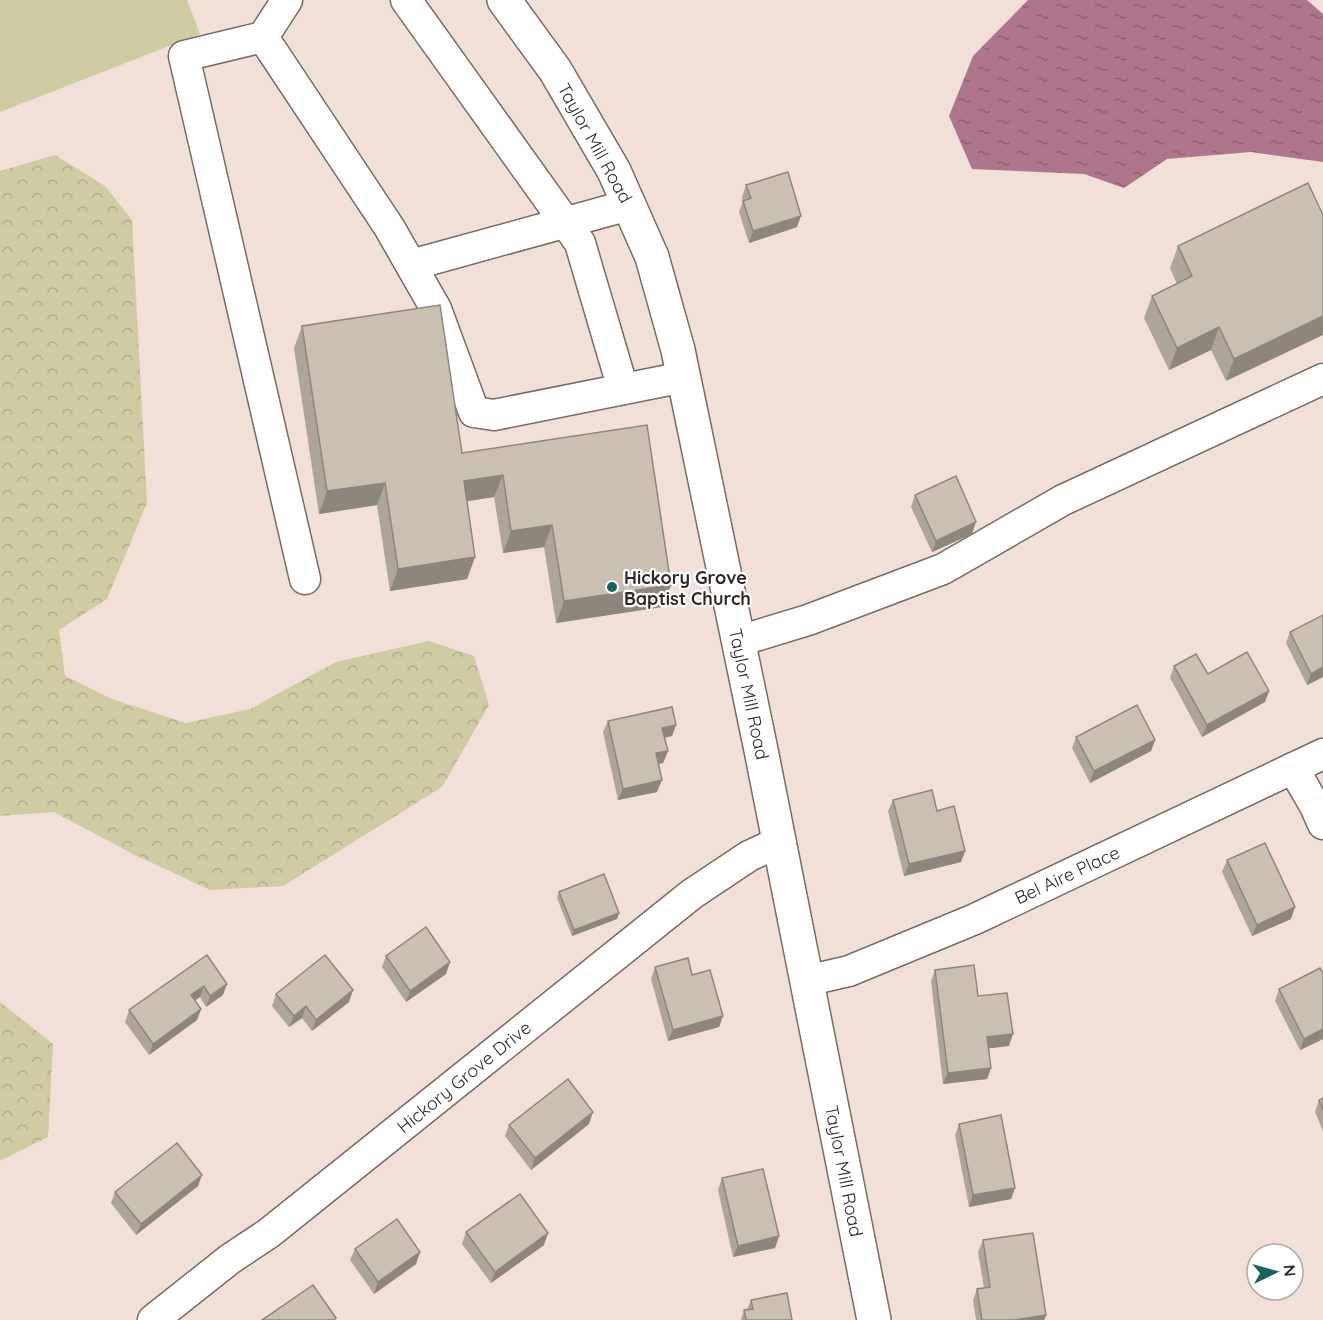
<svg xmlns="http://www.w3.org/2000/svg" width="1323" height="1320" font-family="Quicksand,sans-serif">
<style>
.forest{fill:url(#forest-crowns)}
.pitch{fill:#cecca2}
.water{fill:url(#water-ripples)}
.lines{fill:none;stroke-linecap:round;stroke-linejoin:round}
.minor-casing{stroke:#796b63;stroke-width:33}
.major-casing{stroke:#796b63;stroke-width:36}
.minor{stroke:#fff;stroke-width:30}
.major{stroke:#fff;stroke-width:33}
.wall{fill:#ada599}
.shaded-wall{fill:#8d867d}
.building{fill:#c9c0b2;stroke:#8d867d;stroke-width:1.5}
.poi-dot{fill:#16645e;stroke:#fff;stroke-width:2}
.labels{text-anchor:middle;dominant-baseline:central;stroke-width:4.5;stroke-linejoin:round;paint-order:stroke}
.street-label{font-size:18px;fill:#2f2926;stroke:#fff}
.poi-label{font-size:18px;font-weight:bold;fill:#2f2926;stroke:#fff;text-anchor:start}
</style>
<defs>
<pattern id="forest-crowns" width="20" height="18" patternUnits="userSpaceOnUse" patternTransform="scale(1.5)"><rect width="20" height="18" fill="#cecca2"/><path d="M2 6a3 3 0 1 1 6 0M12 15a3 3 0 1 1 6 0" fill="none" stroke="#b1af8b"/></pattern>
<pattern id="water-ripples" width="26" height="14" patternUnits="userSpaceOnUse" patternTransform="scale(1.5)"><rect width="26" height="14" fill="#ae768d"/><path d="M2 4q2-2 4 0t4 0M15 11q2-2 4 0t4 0" fill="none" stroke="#8e6173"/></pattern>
</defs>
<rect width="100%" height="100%" fill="#f1e0d8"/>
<g class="forest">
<polygon points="55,155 105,186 132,220 147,503 107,599 59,630 65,676 112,699 186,723 250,709 336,662 429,641 474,656 489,705 442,787 283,886 210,890 133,854 54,812 0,816 0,171"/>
<polygon points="0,1002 53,1044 48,1137 0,1161"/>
</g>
<polygon class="pitch" points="0,0 187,0 200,34 0,112"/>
<polygon class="water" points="1028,0 1307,0 1323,14 1323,162 1251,152 1167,159 1124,188 1084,174 972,169 949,116 973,56"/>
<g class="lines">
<defs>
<g id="minor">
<polyline points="287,0 263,37 184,56 305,579"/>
<polyline points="406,0 580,243 623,389"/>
<polyline points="263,37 389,227 436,309 474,412 494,415 684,377"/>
<polyline points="411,265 629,205"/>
<polyline points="739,641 808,620 943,569 1063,500 1323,379"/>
<polyline points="1293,768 1315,806 1323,824"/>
<polyline points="806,981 849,971 975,919 1323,754"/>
<polyline points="153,1320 230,1259 269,1233 692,894 749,856 779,842"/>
</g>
<polyline id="major" points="504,0 555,70 614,171 652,257 678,350 761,750 874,1320"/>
</defs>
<use href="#minor" class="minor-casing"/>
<use href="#major" class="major-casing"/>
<use href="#minor" class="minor"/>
<use href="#major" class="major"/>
</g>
<g class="wall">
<polygon points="1308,183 1226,381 1211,350 1169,370 1144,318 1152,296 1177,284 1170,268 1178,246"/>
<polygon points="746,185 797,227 749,243 739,212 743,201 742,197"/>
<polygon points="302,326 462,453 647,425 671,585 662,607 556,623 544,547 503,553 494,497 467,501 475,557 467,579 390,591 377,505 319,514 294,348"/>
<polygon points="915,495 972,534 932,552 911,507"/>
<polygon points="1323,615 1323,677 1307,685 1286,643 1290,632"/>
<polygon points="1174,666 1208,674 1269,691 1265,702 1202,737 1170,678"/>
<polygon points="608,721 676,725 672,736 665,738 668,751 663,763 658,764 657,792 618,800 603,732"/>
<polygon points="1076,737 1155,740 1151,751 1090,783 1072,748"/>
<polygon points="893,800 937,811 965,851 961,862 904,876 888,811"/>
<polygon points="1227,860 1291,919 1252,936 1222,872"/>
<polygon points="559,892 617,919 572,936 557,898"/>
<polygon points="207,955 223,995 206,1007 200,997 195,1000 201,1009 197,1020 149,1055 125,1022 129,1010"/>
<polygon points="386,956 446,974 406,1002 382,967"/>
<polygon points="655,967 692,975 723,1016 719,1027 668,1041 651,979"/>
<polygon points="935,970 978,996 1009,1046 989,1048 991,1068 987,1079 943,1084 931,981"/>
<polygon points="1279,989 1323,1039 1300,1050 1275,1001"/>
<polygon points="353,990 349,1002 312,1031 302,1018 289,1027 272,1006 276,994"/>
<polygon points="1323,1098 1323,1131 1315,1112 1319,1100"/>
<polygon points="589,1124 531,1170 505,1136 509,1125"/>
<polygon points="959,1124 1015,1188 1011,1199 969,1207 955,1135"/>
<polygon points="722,1178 779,1236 775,1248 733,1257 718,1190"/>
<polygon points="198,1186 136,1235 111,1203 115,1192"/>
<polygon points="466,1232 544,1245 491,1283 462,1244"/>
<polygon points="983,1240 1046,1315 1044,1320 976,1320 973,1300 977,1289 984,1288 978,1252"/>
<polygon points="355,1249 420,1252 416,1264 374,1294 350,1260"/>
<polygon points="751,1300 792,1320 741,1320 744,1310 747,1310"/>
</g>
<g class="shaded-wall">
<polygon points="801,216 797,227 749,243 753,231"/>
<polygon points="1323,316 1323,335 1226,381 1234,359"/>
<polygon points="1219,327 1211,350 1169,370 1177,348"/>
<polygon points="503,475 494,497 456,503 464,481"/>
<polygon points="385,483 377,505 319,514 327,491"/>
<polygon points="976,522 972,534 932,552 936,541"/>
<polygon points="552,525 544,547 503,553 511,531"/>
<polygon points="475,557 467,579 390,591 398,569"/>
<polygon points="671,585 662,607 556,623 564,601"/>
<polygon points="1323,667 1323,677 1307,685 1311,674"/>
<polygon points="1269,691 1265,702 1202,737 1207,725"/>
<polygon points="676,725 672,736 658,739 662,728"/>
<polygon points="1155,740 1151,751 1090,783 1094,771"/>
<polygon points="668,751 663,763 651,765 656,753"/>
<polygon points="662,780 657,792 618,800 623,789"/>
<polygon points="965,851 961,862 904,876 909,864"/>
<polygon points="1295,907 1291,919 1252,936 1257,925"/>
<polygon points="619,913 617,919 572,936 574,930"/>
<polygon points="450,962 446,974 406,1002 410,991"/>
<polygon points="227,984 223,995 206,1007 210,996"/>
<polygon points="204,986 200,997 187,1006 191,995"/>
<polygon points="353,990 349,1002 312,1031 316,1020"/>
<polygon points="306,1006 302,1018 289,1027 294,1016"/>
<polygon points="201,1009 197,1020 149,1055 153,1044"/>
<polygon points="723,1016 719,1027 668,1041 673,1030"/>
<polygon points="1323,1029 1323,1039 1300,1050 1304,1039"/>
<polygon points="1013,1034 1009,1046 983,1049 987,1037"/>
<polygon points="991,1068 987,1079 943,1084 948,1073"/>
<polygon points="593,1112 589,1124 531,1170 535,1158"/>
<polygon points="202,1175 198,1186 136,1235 141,1224"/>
<polygon points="1015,1188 1011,1199 969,1207 973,1195"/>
<polygon points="548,1233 544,1245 491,1283 495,1272"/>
<polygon points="779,1236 775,1248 733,1257 738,1246"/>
<polygon points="420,1252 416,1264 374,1294 378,1282"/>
<polygon points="1046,1315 1044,1320 1014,1320"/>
</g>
<g class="building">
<polygon points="788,172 801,216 753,231 743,201 751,198 746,185"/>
<polygon points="1308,183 1323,215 1323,316 1234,359 1219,327 1177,348 1152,296 1192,276 1178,246"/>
<polygon points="440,305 462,453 647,425 671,585 564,601 552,525 511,531 503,475 464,481 475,557 398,569 385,483 327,491 302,326"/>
<polygon points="956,476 976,522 936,541 915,495"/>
<polygon points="1323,615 1323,667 1311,674 1290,632"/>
<polygon points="1247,652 1269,691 1207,725 1174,666 1196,654 1208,674"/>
<polygon points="1137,705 1155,740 1094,771 1076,737"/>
<polygon points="672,707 676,725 662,728 668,751 656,753 662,780 623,789 608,721"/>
<polygon points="932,790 937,811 954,806 965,851 909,864 893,800"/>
<polygon points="1265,843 1295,907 1257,925 1227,860"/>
<polygon points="604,874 619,913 574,930 559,892"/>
<polygon points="426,927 450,962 410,991 386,956"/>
<polygon points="207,955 227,984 210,996 204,986 191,995 201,1009 153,1044 129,1010"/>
<polygon points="325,955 353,990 316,1020 306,1006 294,1016 276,994"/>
<polygon points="688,958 692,975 710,970 723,1016 673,1030 655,967"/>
<polygon points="974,965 978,996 1007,993 1013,1034 987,1037 991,1068 948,1073 935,970"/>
<polygon points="1320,968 1323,973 1323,1029 1304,1039 1279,989"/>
<polygon points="568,1079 593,1112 535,1158 509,1125"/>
<polygon points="1323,1098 1323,1110 1319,1100"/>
<polygon points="1001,1115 1015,1188 973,1195 959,1124"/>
<polygon points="177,1143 202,1175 141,1224 115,1192"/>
<polygon points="763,1169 779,1236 738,1246 722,1178"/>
<polygon points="520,1194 548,1233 495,1272 466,1232"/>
<polygon points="397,1219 420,1252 378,1282 355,1249"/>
<polygon points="1033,1233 1046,1315 1014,1320 982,1320 977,1289 990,1287 983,1240"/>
<polygon points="313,1285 336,1318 334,1320 262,1320"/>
<polygon points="787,1293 792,1320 746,1320 744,1310 753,1309 751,1300"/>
</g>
<circle class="poi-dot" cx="612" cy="587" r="6"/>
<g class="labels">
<g class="street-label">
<text transform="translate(595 143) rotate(61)">Taylor Mill Road</text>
<text transform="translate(749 694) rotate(78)">Taylor Mill Road</text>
<text transform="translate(1067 875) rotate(-25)">Bel Aire Place</text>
<text transform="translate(464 1077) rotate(-39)">Hickory Grove Drive</text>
<text transform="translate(844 1171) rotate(79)">Taylor Mill Road</text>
</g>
<g class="poi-label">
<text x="624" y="577">Hickory Grove<tspan x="624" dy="21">Baptist Church</tspan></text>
</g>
</g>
<g transform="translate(1275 1272) rotate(85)"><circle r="28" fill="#ffffff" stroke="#aca9a8" stroke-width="1.5"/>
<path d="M0-4.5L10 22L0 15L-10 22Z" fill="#16645e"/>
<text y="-9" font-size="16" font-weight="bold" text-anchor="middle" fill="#2f2926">N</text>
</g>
</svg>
